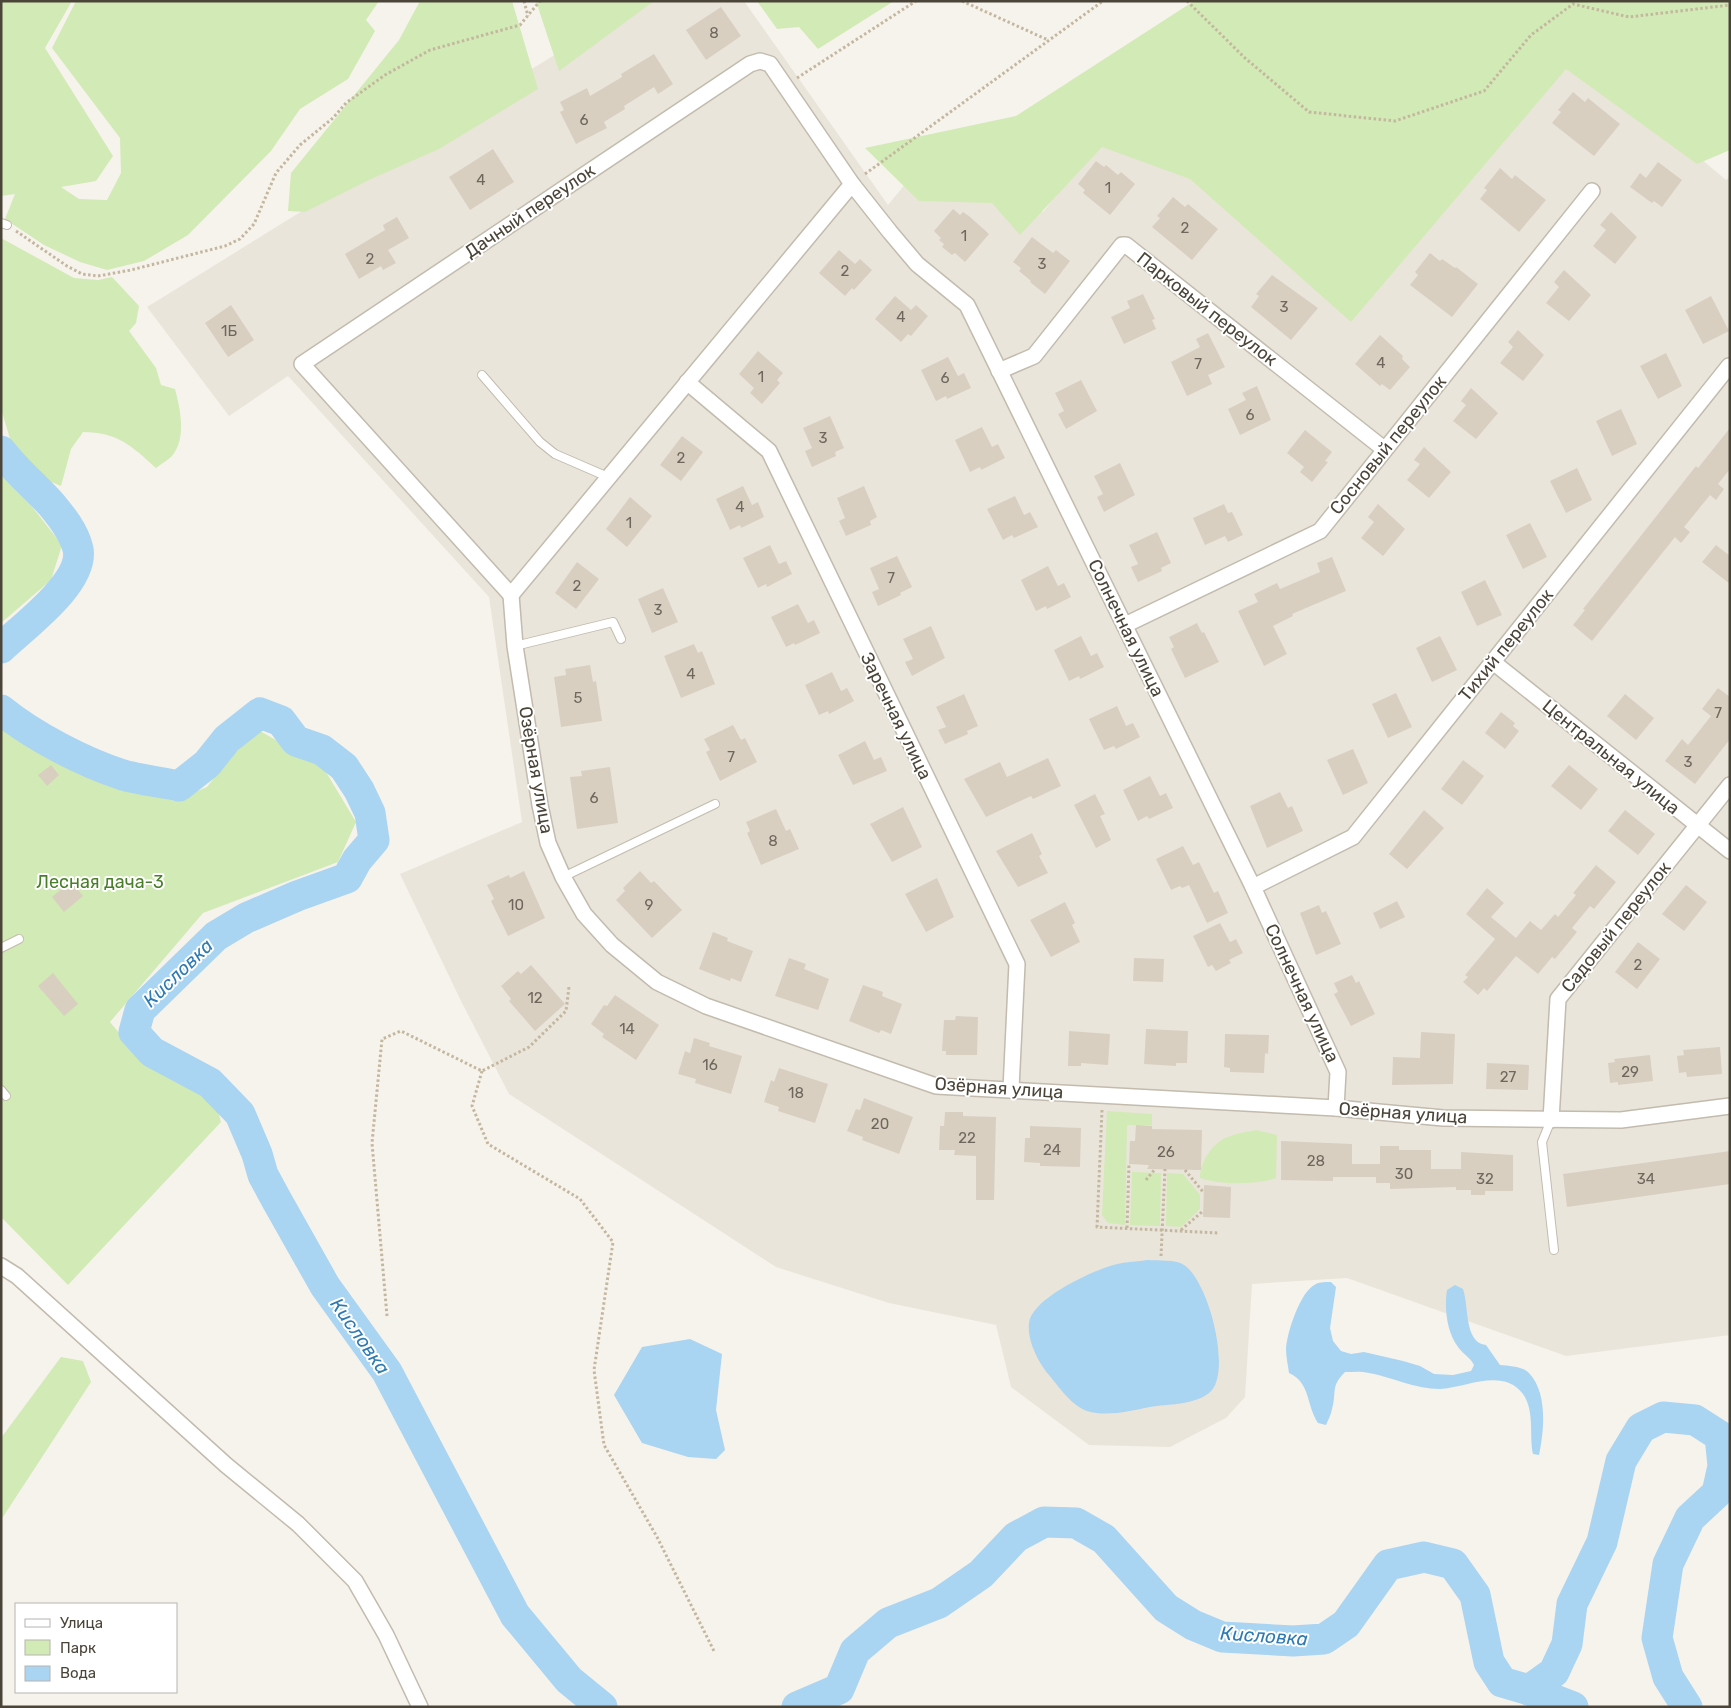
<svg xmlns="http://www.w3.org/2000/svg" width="1731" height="1708" font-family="Rubik,sans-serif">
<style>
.residential{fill:#eae5da}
.green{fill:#d2eab5}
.water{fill:#a9d4f2}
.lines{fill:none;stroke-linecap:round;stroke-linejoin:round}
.river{stroke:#a9d4f2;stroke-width:31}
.building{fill:#d8cfc1}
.lane-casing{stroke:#c2bbae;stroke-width:10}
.street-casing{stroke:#c2bbae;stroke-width:18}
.path{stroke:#c4b79f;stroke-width:3;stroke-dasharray:2.5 2.5;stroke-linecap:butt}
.lane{stroke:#fff;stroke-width:8}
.street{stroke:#fff;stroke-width:15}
.labels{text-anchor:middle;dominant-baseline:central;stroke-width:4;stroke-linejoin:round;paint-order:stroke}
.number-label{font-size:15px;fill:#6e675b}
.street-label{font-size:18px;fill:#4b4439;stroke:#fff}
.park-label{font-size:18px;fill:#4a7f2a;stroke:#fff}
.water-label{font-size:19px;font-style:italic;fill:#2e7ab2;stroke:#fff}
</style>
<rect width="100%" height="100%" fill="#f6f3ec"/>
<polygon class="residential" points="642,1 744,1 888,205 947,133 1043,212 1126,108 1564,43 1726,180 1730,176 1730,1335 1566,1356 1347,1278 1252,1284 1245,1397 1226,1418 1170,1447 1089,1445 1011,1387 996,1325 889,1303 776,1267 509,1094 461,1001 400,874 522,822 489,597 288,376 229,416 147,307"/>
<g class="green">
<polygon points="1,1 72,1 45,48 113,156 96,181 61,187 79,199 107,200 121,173 120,138 52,48 76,1 379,1 366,20 375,31 348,79 300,109 271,151 188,235 144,261 107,270 80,262 44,245 5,219 15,194 1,196"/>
<polygon points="420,1 512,1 538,89 439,149 371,179 305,212 288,211 291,173 399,40"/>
<polygon points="536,1 654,1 559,71"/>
<polygon points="757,1 894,1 818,49 799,27 777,29"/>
<polygon points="1194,1 1730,1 1730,150 1697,164 1566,69 1351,322 1190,179 1102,147 1020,235 992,203 919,201 865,148 1016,116"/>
<path d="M1,238L74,278L98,280L112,277L139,306L136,323L129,331L156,368L161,385L175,389C180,408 187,438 172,456C168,460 161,464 156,468C132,446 117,432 83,432L71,449L61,486L32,474L15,455L1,409Z"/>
<polygon points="1,477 9,477 62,545 51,580 1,623"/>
<polygon points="1,728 97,778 174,801 207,787 229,758 260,731 323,767 356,822 338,862 203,913 110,1022 140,1058 214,1097 221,1122 68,1285 1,1217"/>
<polygon points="1107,1111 1152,1114 1152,1125 1127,1125 1125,1225 1108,1223 1102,1215"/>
<path d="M1256,1130L1277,1135L1276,1178C1258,1185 1219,1185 1200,1178C1200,1162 1213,1142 1228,1137C1237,1133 1247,1132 1256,1130Z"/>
<polygon points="1132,1172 1161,1173 1160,1226 1130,1225"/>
<polygon points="1167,1173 1183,1174 1200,1195 1200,1209 1181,1227 1166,1226"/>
<polygon points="61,1357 83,1361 91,1382 1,1520 1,1438"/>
</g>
<g class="water">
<path d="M1147,1260C1158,1261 1175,1259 1184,1265C1209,1281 1233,1375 1209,1393C1194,1405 1168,1404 1150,1407C1130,1411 1107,1417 1087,1411C1071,1405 1059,1387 1049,1375C1038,1362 1027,1340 1029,1323C1032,1299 1088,1273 1110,1266C1121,1262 1135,1262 1147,1260Z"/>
<path d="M1331,1282L1336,1287L1330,1328L1333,1341L1341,1351L1351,1354L1364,1352L1403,1361L1420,1366L1434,1374L1453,1375L1471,1371L1474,1365C1470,1357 1463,1354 1458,1347C1447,1332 1444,1309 1447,1290L1455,1285L1463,1289C1469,1306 1464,1343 1486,1345L1500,1365C1509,1366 1522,1366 1529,1373C1548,1393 1544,1431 1539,1455L1533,1454C1529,1436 1535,1411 1523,1394C1503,1367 1465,1388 1440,1389C1414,1389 1392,1377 1369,1373C1361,1371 1353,1372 1345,1372C1330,1387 1337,1392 1332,1409C1331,1415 1328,1420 1326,1425L1318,1423C1306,1405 1311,1383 1289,1373C1288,1365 1286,1357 1286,1349C1287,1333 1300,1291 1316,1284C1320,1282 1327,1282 1331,1282Z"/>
<polygon points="690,1339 722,1354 716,1410 725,1450 716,1459 688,1457 642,1443 614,1395 642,1347"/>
</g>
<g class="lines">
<g class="river">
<path d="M1,451C16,471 35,486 51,504C62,517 74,532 78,549C85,582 23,627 1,648"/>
<path d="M1,710C33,736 83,762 123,775C141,780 161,782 179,786L207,764L227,739L260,713L281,721L296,741L322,750L344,767L359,790L370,813L374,840L357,860L347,878L297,896L246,918L216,936L140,1010L134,1032L152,1052L210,1083L240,1114L257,1154L263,1175L276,1199L325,1286L387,1372L515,1615L569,1680L602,1707"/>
<polyline points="1529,1690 1573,1707"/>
<polyline points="797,1707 839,1689 855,1651 888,1623 939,1603 981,1574 1016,1537 1044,1522 1076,1523 1104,1539 1166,1608 1193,1625 1222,1637 1293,1641 1324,1639 1346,1624 1388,1565 1424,1557 1453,1564 1475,1595 1489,1662 1502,1682 1529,1690 1554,1672 1567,1644 1572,1604 1602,1542 1621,1461 1641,1428 1663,1417 1695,1420 1720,1436 1723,1466 1717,1493 1690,1518 1668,1564 1657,1638 1668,1677 1687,1707"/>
</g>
</g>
<g class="building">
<polygon points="721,7 741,36 706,60 686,30"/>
<polygon points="654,54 673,84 658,94 654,87 624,106 625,109 604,122 607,128 576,144 560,112 564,110 560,102 587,88 590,96 622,77 621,74"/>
<polygon points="1573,92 1585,102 1588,98 1620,124 1594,156 1552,123 1561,112 1558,110"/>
<polygon points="493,149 514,182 470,210 449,177"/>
<polygon points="1096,161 1104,167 1106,165 1118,175 1121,172 1135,184 1110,215 1083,193 1085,190 1078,184"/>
<polygon points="1658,162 1682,180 1662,207 1654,201 1652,203 1630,187 1640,173 1646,178"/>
<polygon points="1500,168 1512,179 1515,175 1546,200 1519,232 1480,199 1487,190 1484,188"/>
<polygon points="1173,197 1185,207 1188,204 1218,229 1192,260 1152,227 1160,218 1157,216"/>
<polygon points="953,209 960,215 963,212 969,216 989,234 965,262 955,253 952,255 942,247 944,244 939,240 941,238 934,231"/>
<polygon points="1611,212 1637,237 1615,264 1593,246 1606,230 1600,225"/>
<polygon points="397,217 409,238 388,250 396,263 383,270 381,266 359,279 345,254 385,230 383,225"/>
<polygon points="1032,237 1053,253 1056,250 1070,261 1045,294 1030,282 1031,281 1019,271 1021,268 1013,262"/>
<polygon points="839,250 855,264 860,259 872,270 854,290 852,288 845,296 819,273"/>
<polygon points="1430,253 1440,261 1442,259 1455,268 1456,267 1478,284 1452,317 1410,285 1418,275 1415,272"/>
<polygon points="1564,270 1591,295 1569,321 1546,303 1559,287 1554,282"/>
<polygon points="1272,275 1318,308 1291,340 1251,307 1259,296 1256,294"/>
<polygon points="1143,294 1155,319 1152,320 1156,329 1124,344 1111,317 1130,308 1127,301"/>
<polygon points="895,296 911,310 916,305 928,316 911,336 908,334 901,342 875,319"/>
<polygon points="1711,296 1729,331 1703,344 1685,310"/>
<polygon points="231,305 254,340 228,357 205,323"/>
<polygon points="1518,330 1544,355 1523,381 1500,363 1513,347 1508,342"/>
<polygon points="1208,333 1225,367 1208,375 1212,384 1187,396 1171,362 1200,347 1196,339"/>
<polygon points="1380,335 1403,356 1402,359 1410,367 1390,390 1382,384 1380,386 1355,364"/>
<polygon points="758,351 783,373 777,380 780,383 762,404 750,393 754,388 739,374"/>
<polygon points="1666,353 1682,386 1658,399 1640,366"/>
<polygon points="948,357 958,376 964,373 971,388 947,399 946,396 936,401 921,370"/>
<polygon points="1081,380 1097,411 1066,429 1058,414 1064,411 1055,393"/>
<polygon points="1257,386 1271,420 1240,435 1228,409 1246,400 1242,393"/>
<polygon points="1471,388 1498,413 1476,439 1453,421 1466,405 1461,401"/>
<polygon points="1621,409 1637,444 1612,456 1596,421"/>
<polygon points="830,416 844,448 835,452 836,456 812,467 805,451 812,448 803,428"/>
<polygon points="982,427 992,447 998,444 1005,458 981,470 980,467 970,472 955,440"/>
<polygon points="1730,428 1730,469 1718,484 1724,489 1716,500 1710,495 1684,527 1690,532 1681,543 1675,537 1592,641 1573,625 1585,610 1583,609 1696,466 1698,468"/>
<polygon points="1305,430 1332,452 1325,461 1328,462 1312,482 1300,472 1304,467 1287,453"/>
<polygon points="682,436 703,452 681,481 660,465"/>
<polygon points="1424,447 1451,472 1429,498 1407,480 1420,464 1414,460"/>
<polygon points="1120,463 1135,495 1104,512 1097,497 1103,494 1094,476"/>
<polygon points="1577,468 1592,500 1566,513 1550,481"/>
<polygon points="743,486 752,505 758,502 764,517 741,528 740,525 730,530 716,499"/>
<polygon points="864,486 877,517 870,521 871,525 846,536 839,521 845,518 837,498"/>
<polygon points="1015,496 1024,515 1030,512 1038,527 1014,538 1012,535 1003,540 987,509"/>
<polygon points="630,497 652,516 627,547 606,529"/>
<polygon points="1224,504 1228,513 1232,512 1243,535 1228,542 1225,536 1205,545 1193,518"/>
<polygon points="1378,504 1405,529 1383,556 1361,538 1374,522 1368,517"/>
<polygon points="1530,523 1547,557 1523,569 1506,535"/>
<polygon points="1157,532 1171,563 1161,568 1162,571 1138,582 1131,567 1138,564 1129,545"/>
<polygon points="770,545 779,564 786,561 792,574 767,587 766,584 758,588 743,558"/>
<polygon points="1716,545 1730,556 1730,584 1702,562"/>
<polygon points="897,556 912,587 900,593 901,595 878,606 872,592 879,589 870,568"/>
<polygon points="1332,557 1346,591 1292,614 1293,616 1273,626 1287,654 1264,666 1238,611 1258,602 1254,594 1277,583 1280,589 1320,572 1317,563"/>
<polygon points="577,562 599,579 576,609 555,593"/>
<polygon points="1048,566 1058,586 1064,583 1071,597 1047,609 1046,606 1036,611 1021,580"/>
<polygon points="1485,580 1502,615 1477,626 1461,592"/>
<polygon points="663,588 678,622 652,633 638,599"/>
<polygon points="798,604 808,623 814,620 820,633 795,645 794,643 786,647 771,617"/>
<polygon points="1197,623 1202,633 1204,632 1219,662 1185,678 1171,649 1174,647 1169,637"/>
<polygon points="931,626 945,658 912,676 905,662 913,659 903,639"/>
<polygon points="1081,636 1091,656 1097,653 1104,667 1080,679 1079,676 1069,681 1054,650"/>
<polygon points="1440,636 1457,670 1432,682 1416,648"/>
<polygon points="694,644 698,653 702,651 715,684 681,698 664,656"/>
<polygon points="590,665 593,682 596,681 602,721 561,727 554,677 566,675 565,669"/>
<polygon points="832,672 841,691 847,688 854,701 829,714 828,711 819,715 805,685"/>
<polygon points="1718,688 1730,697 1730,739 1695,784 1665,761 1682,739 1688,745 1711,716 1702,709"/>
<polygon points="1396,693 1412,727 1388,738 1372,704"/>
<polygon points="964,694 978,726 967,731 968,734 945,744 938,730 946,727 936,707"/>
<polygon points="1625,694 1654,718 1636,740 1607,716"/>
<polygon points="1117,706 1126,726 1133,723 1140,737 1116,749 1114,746 1104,750 1089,719"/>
<polygon points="1501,712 1515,723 1513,726 1519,731 1505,749 1485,733"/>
<polygon points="733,725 741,740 745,738 757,762 720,781 706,752 710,750 704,739"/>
<polygon points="865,741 874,760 881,757 887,771 853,785 838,755"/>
<polygon points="1353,749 1368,783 1343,795 1327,760"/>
<polygon points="1048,758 1061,786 1033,799 1031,796 986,817 964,779 1000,762 1007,777"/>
<polygon points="1463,760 1484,776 1462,805 1441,789"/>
<polygon points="51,765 59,775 47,786 38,775"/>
<polygon points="1569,765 1598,789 1581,810 1551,786"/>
<polygon points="610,767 618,823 577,829 570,777 582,776 581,771"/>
<polygon points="1150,776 1160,796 1166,793 1173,808 1149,819 1147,816 1138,821 1123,790"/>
<polygon points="1280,792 1288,808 1292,806 1303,831 1267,848 1250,806"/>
<polygon points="1095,794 1105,814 1100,816 1111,840 1096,848 1074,805"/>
<polygon points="903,807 922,847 892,862 870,824"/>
<polygon points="776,809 786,831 790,829 799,849 761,865 747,833 750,831 746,822"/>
<polygon points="1424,810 1444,828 1407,869 1389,854"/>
<polygon points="1625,810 1655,834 1638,855 1608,831"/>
<polygon points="1032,833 1042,854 1039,856 1048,873 1018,887 996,851"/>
<polygon points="1183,846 1193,865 1199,862 1214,893 1218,891 1228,913 1207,923 1189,885 1182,888 1180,886 1171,890 1156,859"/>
<polygon points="1596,865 1616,882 1594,909 1590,906 1572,928 1577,932 1555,959 1552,957 1538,974 1516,956 1487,991 1484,988 1478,995 1463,982 1468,977 1465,975 1495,939 1466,914 1487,888 1504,903 1491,917 1516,938 1530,921 1541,930 1555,914 1558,917 1576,895 1573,893"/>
<polygon points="524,871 545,918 508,936 491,901 494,899 487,885 509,875 510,878"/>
<polygon points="640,871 651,883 654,881 682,910 652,938 616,900 625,891 623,888"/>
<polygon points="937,878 954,917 926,932 905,894"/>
<polygon points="71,881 83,896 64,912 52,897"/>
<polygon points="1686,885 1707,902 1684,931 1662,914"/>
<polygon points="1397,901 1405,917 1380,929 1373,913"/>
<polygon points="1065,902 1075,923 1072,925 1080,942 1051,957 1030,920"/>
<polygon points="1319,905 1322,913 1326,911 1341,944 1316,955 1300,913"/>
<polygon points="1220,923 1230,942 1236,939 1243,953 1229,960 1231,963 1216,971 1212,965 1208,967 1193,936"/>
<polygon points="713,932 728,938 727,941 753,951 741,982 731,978 730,981 699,969"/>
<polygon points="1638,942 1660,959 1637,989 1615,972"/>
<polygon points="789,958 806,964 804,969 829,979 818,1010 775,996"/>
<polygon points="1134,958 1164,959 1163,982 1133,981"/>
<polygon points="531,965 565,1004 535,1031 509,1001 511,999 501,986 518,971 521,974"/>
<polygon points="53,973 78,1004 64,1016 38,986"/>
<polygon points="1352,975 1356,983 1359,981 1375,1014 1351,1026 1334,994 1338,992 1334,983"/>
<polygon points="863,985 883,992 882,996 902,1004 891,1034 881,1030 879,1033 849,1021"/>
<polygon points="615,995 659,1025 636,1060 602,1037 604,1034 591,1024 604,1005 607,1006"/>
<polygon points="956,1016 978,1017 977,1055 946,1055 946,1051 942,1051 944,1020 955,1020"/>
<polygon points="1146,1029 1188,1031 1187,1063 1176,1063 1176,1066 1144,1064"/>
<polygon points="1069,1031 1110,1034 1108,1065 1081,1063 1081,1066 1068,1066"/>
<polygon points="1421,1032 1455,1034 1453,1084 1392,1085 1393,1057 1420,1058"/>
<polygon points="1225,1034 1269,1035 1268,1054 1265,1053 1264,1073 1230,1072 1230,1068 1224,1067"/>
<polygon points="694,1038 710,1043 709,1046 742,1056 731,1094 695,1083 696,1079 678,1074 685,1051 690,1053"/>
<polygon points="1720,1047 1722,1074 1687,1077 1686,1072 1679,1073 1677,1056 1684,1055 1683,1050"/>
<polygon points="1650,1055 1653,1081 1618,1085 1618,1082 1610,1083 1608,1063 1615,1062 1614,1059"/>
<polygon points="1487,1063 1529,1065 1528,1090 1486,1089"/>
<polygon points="779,1068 828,1084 815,1123 778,1111 779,1107 764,1102 771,1080 774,1082"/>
<polygon points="864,1098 913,1117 899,1154 862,1140 863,1137 847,1131 856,1109 860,1110"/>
<polygon points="945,1112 963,1112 963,1116 996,1117 994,1200 976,1200 976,1156 954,1155 955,1150 939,1150 940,1126 944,1126"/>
<polygon points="1136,1125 1152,1126 1152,1129 1202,1130 1201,1170 1147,1169 1149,1165 1129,1164 1130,1141 1135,1141"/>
<polygon points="1030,1126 1081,1128 1080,1167 1040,1166 1040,1163 1024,1162 1025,1138 1030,1138"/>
<polygon points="1281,1141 1352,1144 1352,1164 1380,1164 1380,1146 1399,1146 1399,1150 1431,1150 1431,1169 1461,1169 1461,1152 1513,1155 1513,1191 1485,1191 1485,1195 1471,1195 1471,1190 1456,1190 1456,1187 1390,1189 1390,1183 1376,1183 1376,1177 1333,1177 1333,1181 1281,1180"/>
<polygon points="1730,1151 1730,1184 1567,1207 1563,1174"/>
<polygon points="1204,1185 1231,1187 1230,1218 1203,1217"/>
</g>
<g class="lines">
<defs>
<g id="lane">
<polyline points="1,223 7,225"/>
<polyline points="482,375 540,442 555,454 608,477"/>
<polyline points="515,646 613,622 621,639"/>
<polyline points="563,877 715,804"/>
<polyline points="1,948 19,939"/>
<polyline points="1,1090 6,1096"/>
<polyline points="1551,1120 1542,1142 1554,1250"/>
</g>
<g id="street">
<polyline points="999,371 1034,356 1122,245 1126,245 1384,449"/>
<polyline points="687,382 769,451 1017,964 1011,1089"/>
<polyline points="511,595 302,364 750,64 760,61 770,64 852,184 890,232 917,264 967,305 1253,887 1338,1072 1336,1108"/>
<polyline points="511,595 515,646 540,805 548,843 563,877 584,914 612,945 657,982 706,1006 936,1086 1336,1108 1443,1118 1621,1120 1730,1106"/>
<polyline points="511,595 852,184"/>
<polyline points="1125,625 1320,531 1592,191"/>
<polyline points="1493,662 1730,851"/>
<polyline points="1253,887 1353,837 1729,366"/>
<polyline points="1551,1120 1558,999 1730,785"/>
<polyline points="1,1266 17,1276 226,1465 298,1524 355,1581 386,1635 420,1707"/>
</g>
</defs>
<use href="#lane" class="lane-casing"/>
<use href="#street" class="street-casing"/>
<g class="path">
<polyline points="524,1 528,16"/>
<polyline points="962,1 1048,40"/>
<polyline points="1187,1 1245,58 1309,112 1395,121 1484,91 1531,35 1573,4 1629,17 1730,5"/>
<polyline points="797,78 916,1"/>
<polyline points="865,174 1103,1"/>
<polyline points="16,231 67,266 82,274 98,276 131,270 225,246 240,239 254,224 276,173 300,145 333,118 346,103 385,75 430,50 520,25 540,1"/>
<polyline points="482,1071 472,1106 488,1144 580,1199 613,1242 594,1370 604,1445 657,1537 715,1653"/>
<polyline points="1102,1110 1097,1227 1218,1233"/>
<polyline points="1185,1170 1204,1193"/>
<polyline points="1146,1180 1155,1169"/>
<polyline points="1127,1228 1129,1164"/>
<polyline points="1181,1230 1203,1211"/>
<polyline points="1161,1256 1165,1169"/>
<polyline points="387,1316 372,1143 382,1039 401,1031 482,1071 529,1047 566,1011 569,987"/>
</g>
<use href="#lane" class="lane"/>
<use href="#street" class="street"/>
</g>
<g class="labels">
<g class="number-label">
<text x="714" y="33">8</text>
<text x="584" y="120">6</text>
<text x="481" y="180">4</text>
<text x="1108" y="188">1</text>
<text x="1185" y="228">2</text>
<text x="964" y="236">1</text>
<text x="370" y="259">2</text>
<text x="1042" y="264">3</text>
<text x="845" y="271">2</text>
<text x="1284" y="307">3</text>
<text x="901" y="317">4</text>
<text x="229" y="331">1Б</text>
<text x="1381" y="363">4</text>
<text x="1198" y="364">7</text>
<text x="761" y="377">1</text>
<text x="945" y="378">6</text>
<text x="1250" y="415">6</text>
<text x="823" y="438">3</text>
<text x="681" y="458">2</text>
<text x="740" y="507">4</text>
<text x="629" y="523">1</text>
<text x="891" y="578">7</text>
<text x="577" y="586">2</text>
<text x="658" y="610">3</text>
<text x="691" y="674">4</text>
<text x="578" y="698">5</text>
<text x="1718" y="713">7</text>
<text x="731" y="757">7</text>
<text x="1688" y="762">3</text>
<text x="594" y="798">6</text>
<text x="773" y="841">8</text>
<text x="516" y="905">10</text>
<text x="649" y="905">9</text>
<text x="1638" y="965">2</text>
<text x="535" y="998">12</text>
<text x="627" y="1029">14</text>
<text x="710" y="1065">16</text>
<text x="1630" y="1072">29</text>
<text x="1508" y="1077">27</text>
<text x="796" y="1093">18</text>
<text x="880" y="1124">20</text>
<text x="967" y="1138">22</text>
<text x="1052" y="1150">24</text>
<text x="1166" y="1152">26</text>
<text x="1316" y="1161">28</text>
<text x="1404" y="1174">30</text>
<text x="1485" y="1179">32</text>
<text x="1646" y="1179">34</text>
</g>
<g class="street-label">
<text transform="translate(530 211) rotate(-34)">Дачный переулок</text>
<text transform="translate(1207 309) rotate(38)">Парковый переулок</text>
<text transform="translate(1388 445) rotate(-51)">Сосновый переулок</text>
<text transform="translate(1126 628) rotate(64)">Солнечная улица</text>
<text transform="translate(1506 645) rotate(-51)">Тихий переулок</text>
<text transform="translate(896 716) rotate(64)">Заречная улица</text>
<text transform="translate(1611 757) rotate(39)">Центральная улица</text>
<text transform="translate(536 770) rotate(80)">Озёрная улица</text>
<text transform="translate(1616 927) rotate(-51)">Садовый переулок</text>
<text transform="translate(1302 993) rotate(65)">Солнечная улица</text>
<text transform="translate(999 1088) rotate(4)">Озёрная улица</text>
<text transform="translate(1403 1113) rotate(4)">Озёрная улица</text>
</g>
<g class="park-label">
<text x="100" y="882">Лесная дача-3</text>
</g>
<g class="water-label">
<text transform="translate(178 973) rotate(-44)">Кисловка</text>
<text transform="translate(360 1336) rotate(55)">Кисловка</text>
<text transform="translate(1264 1636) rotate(4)">Кисловка</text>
</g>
</g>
<rect width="1731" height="1708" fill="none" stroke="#4b4439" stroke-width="5"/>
<rect x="15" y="1603" width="162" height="90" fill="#ffffff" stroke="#b7b4b0"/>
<rect x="25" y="1619" width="25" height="8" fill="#ffffff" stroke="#b7b4b0"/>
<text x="60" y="1628" font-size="15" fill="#4b4439">Улица</text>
<rect x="25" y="1640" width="25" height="15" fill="#d2eab5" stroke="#b7b4b0"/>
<text x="60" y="1653" font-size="15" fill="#4b4439">Парк</text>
<rect x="25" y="1666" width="25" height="15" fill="#a9d4f2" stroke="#b7b4b0"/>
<text x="60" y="1678" font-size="15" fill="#4b4439">Вода</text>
</svg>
